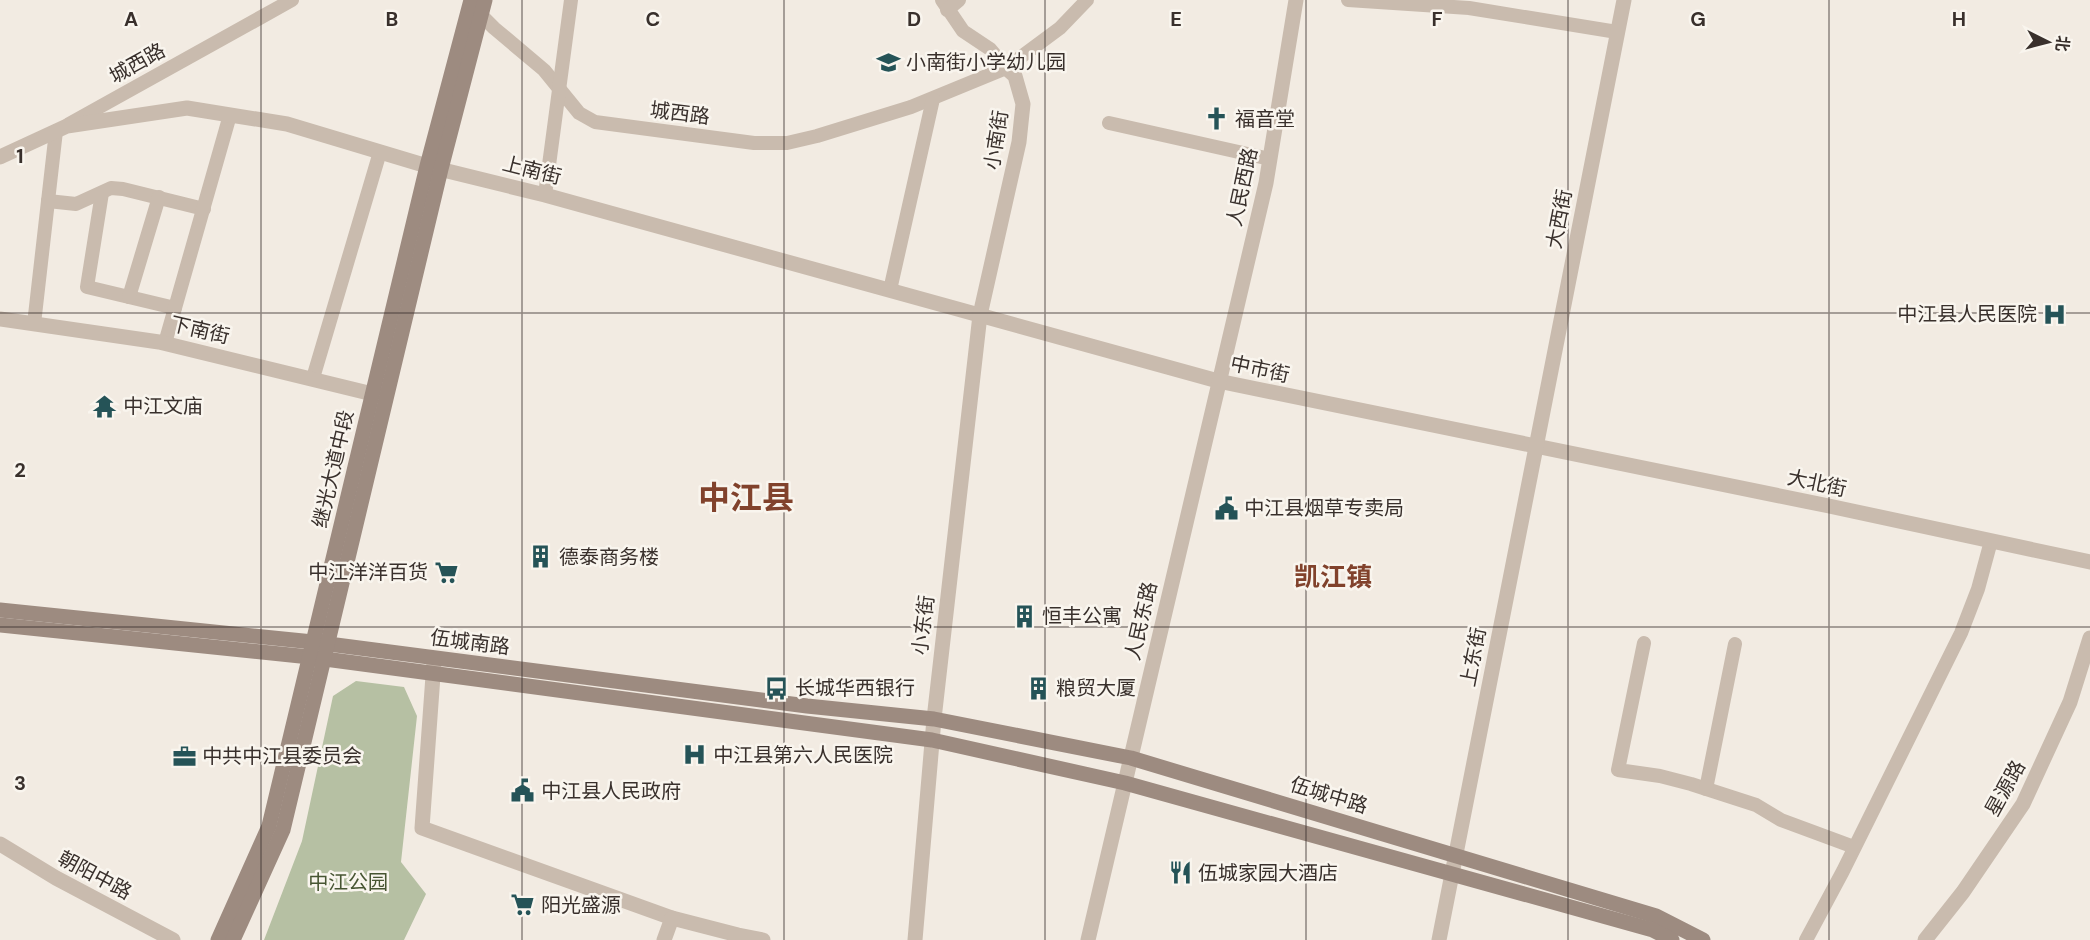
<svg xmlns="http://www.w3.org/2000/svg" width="2090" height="940" font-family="'DM Sans','Noto Sans SC',sans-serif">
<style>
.green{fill:#b6c0a3}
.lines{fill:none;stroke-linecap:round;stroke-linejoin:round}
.minor{stroke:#c9bbae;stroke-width:14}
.tertiary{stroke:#c9bbae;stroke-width:15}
.secondary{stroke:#9d8b80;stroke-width:15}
.grid{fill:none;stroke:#39302c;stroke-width:1.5;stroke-opacity:0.55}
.labels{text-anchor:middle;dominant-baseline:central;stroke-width:5;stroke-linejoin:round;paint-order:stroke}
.poi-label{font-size:20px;fill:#39302c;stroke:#f9f5ee;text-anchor:start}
.street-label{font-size:20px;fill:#39302c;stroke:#f9f5ee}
.park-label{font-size:20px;fill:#475532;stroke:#f9f5ee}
.district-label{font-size:26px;font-weight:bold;fill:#81422c;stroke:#f9f5ee}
.town-label{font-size:32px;font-weight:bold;fill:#81422c;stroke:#f9f5ee}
.grid-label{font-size:20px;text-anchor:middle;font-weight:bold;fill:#39302c;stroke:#f9f5ee;stroke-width:5;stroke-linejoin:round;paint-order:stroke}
</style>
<rect width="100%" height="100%" fill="#f2ebe2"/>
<polygon class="green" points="356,681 404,687 417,716 401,862 426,894 404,940 264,940 302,841 333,696"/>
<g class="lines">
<g class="minor">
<polyline points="942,0 963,31 990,49 1006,68"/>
<polyline points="1348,0 1469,8 1617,32"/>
<polyline points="476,10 494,28 544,70 579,113 595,122 754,143 787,143 817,136 911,107 1006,68 1060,28 1087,0"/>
<polyline points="947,10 959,0"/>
<polyline points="1109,123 1270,159"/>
<polyline points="69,124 292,0"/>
<polyline points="102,193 87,287 175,308"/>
<polyline points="545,195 571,0"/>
<polyline points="48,201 76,204 111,188 123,189 204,209"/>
<polyline points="890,290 933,99"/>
<polyline points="129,297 159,197"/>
<polyline points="34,324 56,131"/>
<polyline points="165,343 230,115"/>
<polyline points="313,378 380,152"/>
<polyline points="1644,643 1618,770 1660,776 1691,784 1756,805 1781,820 1854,847"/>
<polyline points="1706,789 1735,644"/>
<polyline points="1806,940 1843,871 1961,633 1978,589 1991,541"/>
</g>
<g class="tertiary">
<polyline points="0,157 67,126 187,108 287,124 427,166 545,195 1218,381 1829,506 2090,562"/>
<polyline points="0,319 159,342 385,397"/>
<polyline points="434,662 422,828 672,918 738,935 763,940"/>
<polyline points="0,844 56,878 173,940"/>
<polyline points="664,940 672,918"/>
<polyline points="915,940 934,719 980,315 1019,142 1023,104 1015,76 1006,68"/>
<polyline points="1088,940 1266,183 1296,0"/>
<polyline points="1439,940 1624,0"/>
<polyline points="1925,940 1963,892 2023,804 2070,702 2090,638"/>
</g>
<g class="secondary">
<polyline points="0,610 313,642 807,706 934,719 1131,758 1656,916 1703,940"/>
<polyline points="0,625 310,657 932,740 1125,783 1653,930 1672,940"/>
<polyline points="218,940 269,826 427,166 471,0"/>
<polyline points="233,940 283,830 441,169 485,0"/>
</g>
</g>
<path class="grid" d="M261,0V940M522,0V940M784,0V940M1045,0V940M1306,0V940M1568,0V940M1829,0V940M0,313H2090M0,627H2090"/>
<defs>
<symbol id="school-bare" viewBox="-9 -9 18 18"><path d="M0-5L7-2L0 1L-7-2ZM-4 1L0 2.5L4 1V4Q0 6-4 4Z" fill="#255357" stroke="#f9f5ee" stroke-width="2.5" paint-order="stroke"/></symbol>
<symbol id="church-bare" viewBox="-9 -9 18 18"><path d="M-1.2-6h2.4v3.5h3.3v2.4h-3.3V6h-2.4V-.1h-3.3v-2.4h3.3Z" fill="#255357" stroke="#f9f5ee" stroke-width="2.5" paint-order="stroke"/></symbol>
<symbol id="hospital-bare" viewBox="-9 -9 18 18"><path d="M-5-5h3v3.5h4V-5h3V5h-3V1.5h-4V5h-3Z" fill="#255357" stroke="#f9f5ee" stroke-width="2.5" paint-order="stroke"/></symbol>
<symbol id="temple-bare" viewBox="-9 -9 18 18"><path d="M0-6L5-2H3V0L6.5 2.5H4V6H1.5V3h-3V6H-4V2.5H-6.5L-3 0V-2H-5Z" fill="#255357" stroke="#f9f5ee" stroke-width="2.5" paint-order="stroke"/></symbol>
<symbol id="civic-bare" viewBox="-9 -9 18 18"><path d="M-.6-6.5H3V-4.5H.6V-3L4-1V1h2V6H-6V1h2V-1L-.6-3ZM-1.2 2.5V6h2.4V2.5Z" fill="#255357" stroke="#f9f5ee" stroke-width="2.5" paint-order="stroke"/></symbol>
<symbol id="building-bare" viewBox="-9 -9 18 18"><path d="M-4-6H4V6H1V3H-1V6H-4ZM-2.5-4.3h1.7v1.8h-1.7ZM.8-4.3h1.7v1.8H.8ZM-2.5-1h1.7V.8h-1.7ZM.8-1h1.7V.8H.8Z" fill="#255357" stroke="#f9f5ee" stroke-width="2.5" paint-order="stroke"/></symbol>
<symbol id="supermarket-bare" viewBox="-9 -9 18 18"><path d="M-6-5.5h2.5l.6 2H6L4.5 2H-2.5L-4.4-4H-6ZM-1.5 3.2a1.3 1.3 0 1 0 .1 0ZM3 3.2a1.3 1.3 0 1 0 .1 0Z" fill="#255357" stroke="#f9f5ee" stroke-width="2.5" paint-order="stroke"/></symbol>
<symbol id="bus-bare" viewBox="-9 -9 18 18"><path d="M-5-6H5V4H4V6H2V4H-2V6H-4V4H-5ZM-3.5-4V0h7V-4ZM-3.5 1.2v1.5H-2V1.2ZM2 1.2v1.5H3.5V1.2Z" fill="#255357" stroke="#f9f5ee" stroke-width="2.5" paint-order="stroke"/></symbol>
<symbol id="office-bare" viewBox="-9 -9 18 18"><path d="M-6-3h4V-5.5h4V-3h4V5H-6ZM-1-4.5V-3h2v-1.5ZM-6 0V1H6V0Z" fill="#255357" stroke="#f9f5ee" stroke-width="2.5" paint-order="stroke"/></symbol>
<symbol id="restaurant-bare" viewBox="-9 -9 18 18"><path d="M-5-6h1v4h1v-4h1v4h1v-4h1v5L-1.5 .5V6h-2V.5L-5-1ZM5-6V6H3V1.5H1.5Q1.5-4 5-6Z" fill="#255357" stroke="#f9f5ee" stroke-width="2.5" paint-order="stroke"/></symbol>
</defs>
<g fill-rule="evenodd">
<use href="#school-bare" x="872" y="46" width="33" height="33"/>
<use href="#church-bare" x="1200" y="102" width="33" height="33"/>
<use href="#hospital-bare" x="2038" y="298" width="33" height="33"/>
<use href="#temple-bare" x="88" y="390" width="33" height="33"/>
<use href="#civic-bare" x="1210" y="492" width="33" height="33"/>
<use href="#building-bare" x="524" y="540" width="33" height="33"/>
<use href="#supermarket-bare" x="430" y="556" width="33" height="33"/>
<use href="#building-bare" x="1008" y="600" width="33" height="33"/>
<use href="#bus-bare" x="760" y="672" width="33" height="33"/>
<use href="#building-bare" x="1022" y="672" width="33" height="33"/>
<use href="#hospital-bare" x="678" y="738" width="33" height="33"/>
<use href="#office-bare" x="168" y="740" width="33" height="33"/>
<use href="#civic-bare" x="506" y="774" width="33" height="33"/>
<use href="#restaurant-bare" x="1164" y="856" width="33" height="33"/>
<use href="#supermarket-bare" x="506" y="888" width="33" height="33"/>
</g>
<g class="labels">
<g class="poi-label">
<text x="906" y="62">小南街小学幼儿园</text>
<text x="1235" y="119">福音堂</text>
<text x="2037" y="314" text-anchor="end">中江县人民医院</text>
<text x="123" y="406">中江文庙</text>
<text x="1244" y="508">中江县烟草专卖局</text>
<text x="559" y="557">德泰商务楼</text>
<text x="428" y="572" text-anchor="end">中江洋洋百货</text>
<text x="1042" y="616">恒丰公寓</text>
<text x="795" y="688">长城华西银行</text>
<text x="1056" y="688">粮贸大厦</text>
<text x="713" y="755">中江县第六人民医院</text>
<text x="202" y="756">中共中江县委员会</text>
<text x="541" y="791">中江县人民政府</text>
<text x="1198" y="873">伍城家园大酒店</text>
<text x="541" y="905">阳光盛源</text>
</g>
<g class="street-label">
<text transform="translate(137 63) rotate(-29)">城西路</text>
<text transform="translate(680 113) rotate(7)">城西路</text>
<text transform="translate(996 140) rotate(-81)">小南街</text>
<text transform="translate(532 170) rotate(14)">上南街</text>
<text transform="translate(1242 187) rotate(-78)">人民西路</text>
<text transform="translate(1559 219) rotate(-79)">大西街</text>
<text transform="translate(200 330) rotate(13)">下南街</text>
<text transform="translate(1260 369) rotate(12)">中市街</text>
<text transform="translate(333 469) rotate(-77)">继光大道中段</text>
<text transform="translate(1817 483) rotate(12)">大北街</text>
<text transform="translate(1141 621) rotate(-77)">人民东路</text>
<text transform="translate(923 625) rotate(-83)">小东街</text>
<text transform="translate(470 642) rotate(7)">伍城南路</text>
<text transform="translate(1473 657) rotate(-79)">上东街</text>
<text transform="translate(2005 788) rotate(-61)">星源路</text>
<text transform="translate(1329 795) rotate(17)">伍城中路</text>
<text transform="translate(95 875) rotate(28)">朝阳中路</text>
</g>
<g class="park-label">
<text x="348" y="882">中江公园</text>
</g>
<g class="district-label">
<text x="1333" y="577">凯江镇</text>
</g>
<g class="town-label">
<text x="746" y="498">中江县</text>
</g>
</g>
<g class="grid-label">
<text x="131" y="26">A</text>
<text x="392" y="26">B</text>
<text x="653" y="26">C</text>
<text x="914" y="26">D</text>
<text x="1176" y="26">E</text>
<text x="1437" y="26">F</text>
<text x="1698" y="26">G</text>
<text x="1959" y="26">H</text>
<text x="20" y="163">1</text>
<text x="20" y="477">2</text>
<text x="20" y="790">3</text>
</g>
<g transform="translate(2048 42) rotate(96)" stroke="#f9f5ee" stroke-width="4.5" paint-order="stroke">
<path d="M0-4.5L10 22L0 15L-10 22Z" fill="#39302c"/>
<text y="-9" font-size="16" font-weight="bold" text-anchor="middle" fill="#39302c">北</text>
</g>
</svg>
